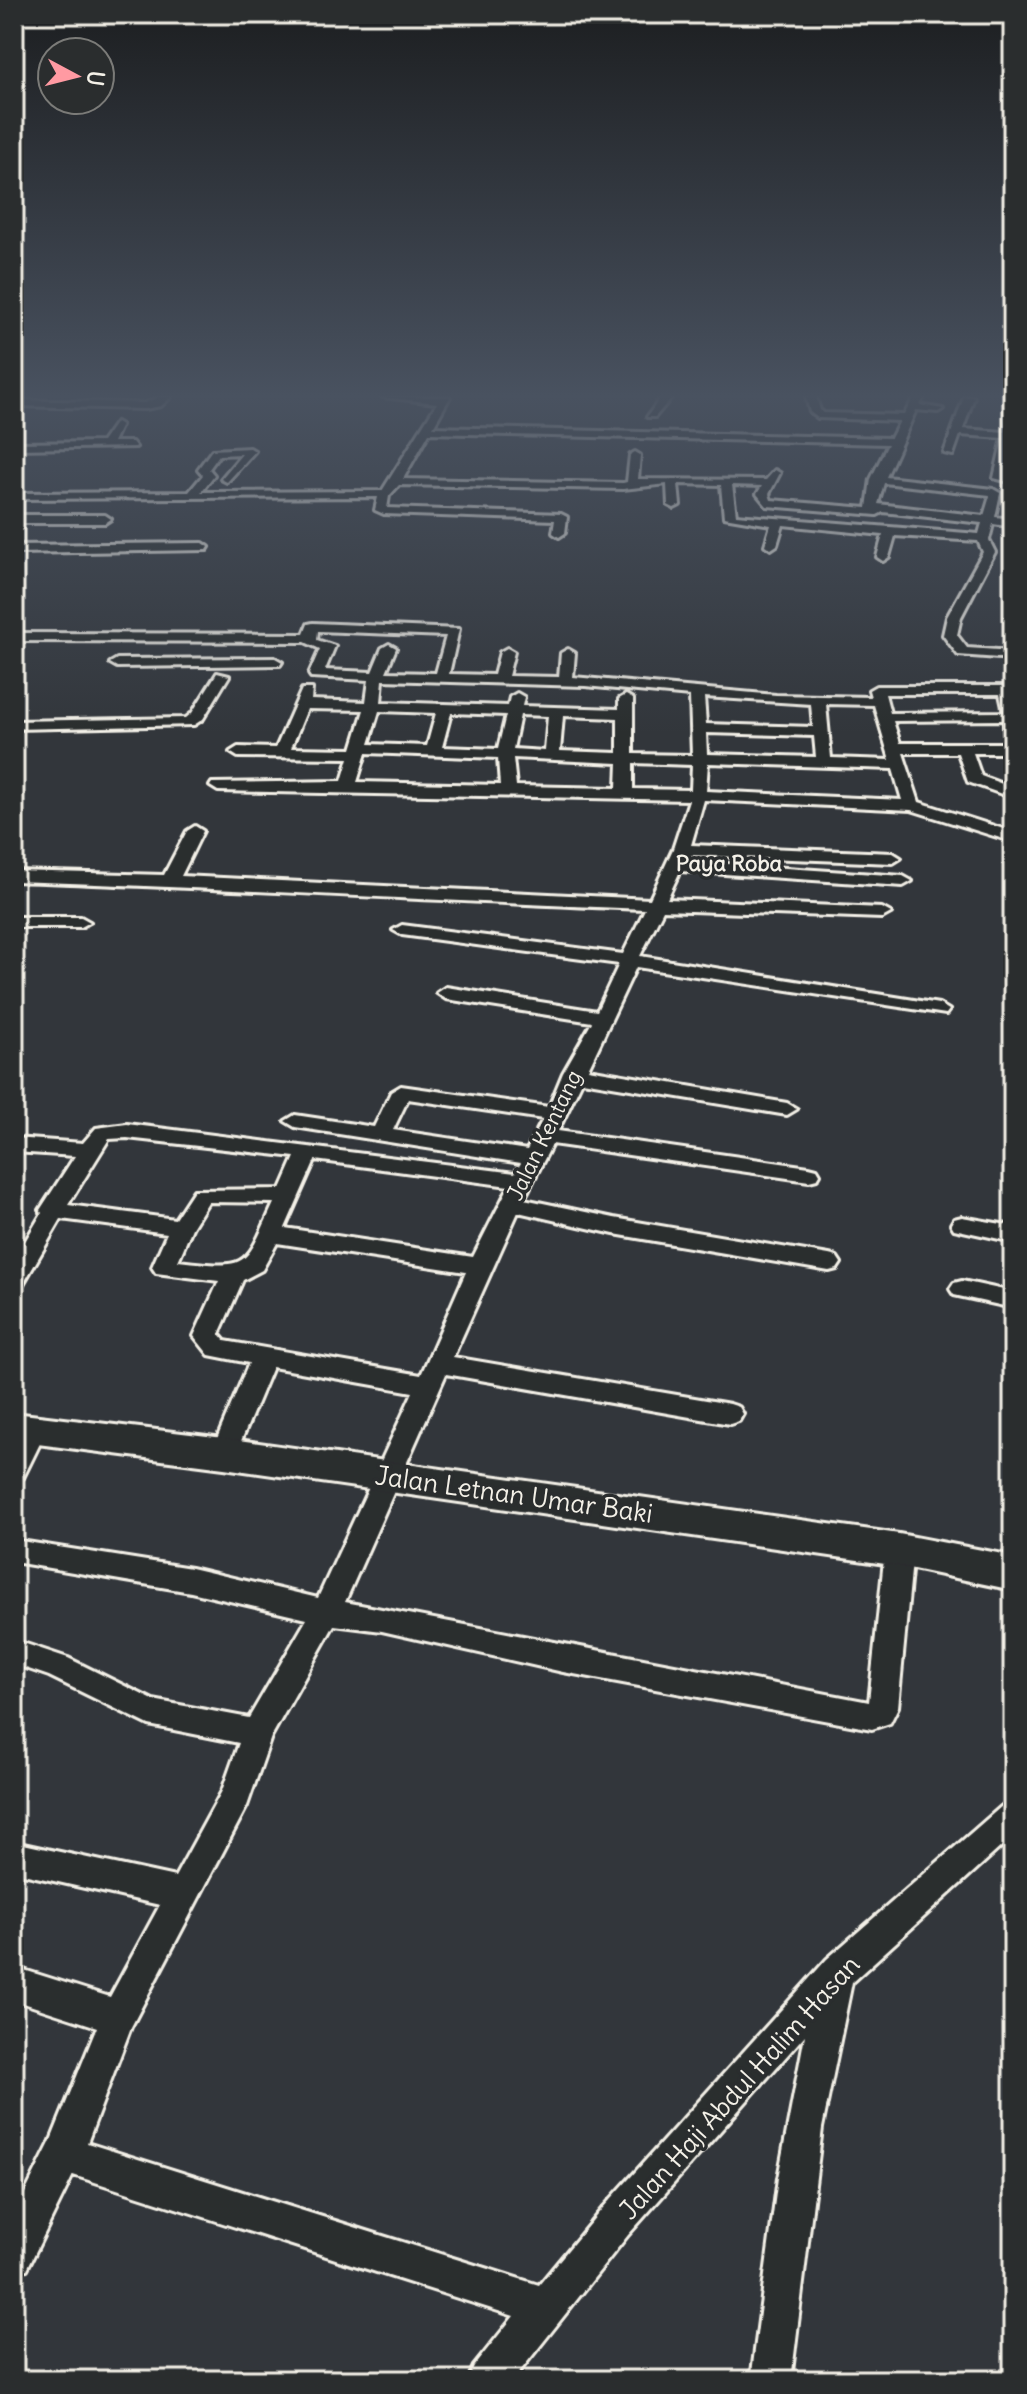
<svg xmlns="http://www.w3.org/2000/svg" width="1027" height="2394" font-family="Delius,sans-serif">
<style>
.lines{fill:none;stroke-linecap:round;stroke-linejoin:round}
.street-casing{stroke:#f4f1e8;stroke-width:6}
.secondary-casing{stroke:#f4f1e8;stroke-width:6}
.street{fill:#2a2d2e;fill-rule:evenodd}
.secondary{fill:#2a2d2e;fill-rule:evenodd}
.labels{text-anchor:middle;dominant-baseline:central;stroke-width:7;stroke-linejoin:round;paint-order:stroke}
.far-quarter-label{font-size:22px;font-weight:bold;fill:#f4f1e8;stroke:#2a2d2e}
.street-label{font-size:22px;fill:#f4f1e8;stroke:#2a2d2e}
.near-street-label{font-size:26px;fill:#f4f1e8;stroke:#2a2d2e}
</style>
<rect width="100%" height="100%" fill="#32363b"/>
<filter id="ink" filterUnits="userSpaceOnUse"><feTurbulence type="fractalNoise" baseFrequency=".0125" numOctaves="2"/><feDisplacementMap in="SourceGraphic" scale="16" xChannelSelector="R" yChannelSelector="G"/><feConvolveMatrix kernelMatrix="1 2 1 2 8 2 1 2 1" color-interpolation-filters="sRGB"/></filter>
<g filter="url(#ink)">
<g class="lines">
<defs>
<g id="street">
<polygon points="159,397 171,397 161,406 145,409 14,406 14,400 145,403"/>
<path d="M382,397H450L433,427L891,438L900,421L818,418L810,412L806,397H816L820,410L824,413L904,415L914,397H924L920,405L943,409L938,412L916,410L886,477L993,489L1000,493L995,517L1013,519V527L993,524L989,540L995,552L961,617L957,635L967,648L1013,651V659L958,655L943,635L947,617L983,552L978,541L895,536L889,557L883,561L877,557L883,535L783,525L777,545L771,549L765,545L771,525L724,517L721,485L678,484L680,505L674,508L668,505L667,484L623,489L399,485L389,496L387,508L561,514L567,517L565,533L559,537L553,533L555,520L384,514L375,510L378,497L14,499V493L189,492L203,475L198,469L212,450L250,448L255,451L227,482L221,479L242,454L219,455L209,469L214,475L201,492L382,491L437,403ZM429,433L888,444L871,479L867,508L771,500L769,494L780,473L775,470L766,480L638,479L640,455L635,452L630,455L627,482L623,483L403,479ZM884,483L990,495V496L984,516L878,504ZM732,485L762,486L757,494L767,506L877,515L883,512L982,523L979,534L736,515Z"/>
<polygon points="661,397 672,397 655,417 647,417"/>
<polygon points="964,397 974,397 963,429 1005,432 1008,418 1013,415 1013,442 1006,476 1013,477 1013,483 994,478 1003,438 960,435 953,455 944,453"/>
<polygon points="116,422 121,425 113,442 132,442 136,447 14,449 14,443 102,442"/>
<polygon points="14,515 105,515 111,519 105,523 14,523"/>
<polygon points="203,543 209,547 207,550 14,553 14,545"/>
<path d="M313,623L459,629L449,674L494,675L500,652L507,648L514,652L508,676L559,677L561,653L568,649L575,653L573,677L776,695L871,697L869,690L876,686H1013V753H973L981,776L1013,788V798L968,782L958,753H903L919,802L1013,832V842L911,810L704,800L691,845L893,853L901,858L893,863L687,855L685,861L903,876L912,881L903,886L680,871L667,899L882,908L891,913L882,918L663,910L640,956L939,1004L949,1010L946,1014L636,967L588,1069L787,1103L797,1109L787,1115L582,1081L558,1131L809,1167L817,1169L820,1174L817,1179L809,1181L552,1144L524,1199L614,1218L829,1255L837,1257L841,1263L837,1269L829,1271L614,1234L518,1212L453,1357L730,1404L739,1407L743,1414L739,1421L730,1424L446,1374L345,1602L869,1702L885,1550L889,1542L899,1539L909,1542L913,1550L898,1707L890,1723L872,1729L563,1672L382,1631L334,1625L271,1737L247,1806L131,2027L87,2143L539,2285L602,2209L827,1959L1002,1806L1013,1801V1836L852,1982L822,2128L791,2380H751L778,2178L805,2035L628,2235L513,2380H468L474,2366L514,2316L73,2175L27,2269L14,2275V2215L50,2143L97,2027L14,2000V1974L24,1970L110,1997L160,1905L14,1872V1842L175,1877L222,1791L239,1743L149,1725L49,1676L14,1664V1640L68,1658L153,1700L249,1718L307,1619L191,1592L14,1562V1540L191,1568L318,1598L413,1392L272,1367L233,1460L224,1463L215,1460L211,1453L249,1363L209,1355L194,1336L219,1281L156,1273L152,1267L167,1233L61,1219L22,1286L14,1288V1260L42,1213L40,1210L75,1156L14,1152V1138L83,1143L96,1128L127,1124L515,1173L521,1163L295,1127L285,1121L295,1115L374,1127L391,1092L401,1086L549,1107L563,1073L592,1022L446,999L437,993L446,987L597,1011L619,964L402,935L393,930L402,925L623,954L645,909C435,901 225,888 14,881V871L164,875L187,831L195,826L203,831L181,876L650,899L673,849L689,800L218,791L210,786L212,783L342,781L349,758L238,757L230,752L238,747L276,748L302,689H312L311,700L366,702L369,680L311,677L309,674L320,649L305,642L14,641V633L304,634L308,624ZM318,631L446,636L436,673L386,672L396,648L389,644L382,648L372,672L325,670L335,646L317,640ZM383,680L585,686L690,696L692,755L633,754V699L626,695L619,699V709L522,706L524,697L517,693L510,697L508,706L381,702ZM885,694H1000L1004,712L890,713ZM704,697L811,704L813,727L706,724ZM826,704L874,705L890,760L831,758ZM307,709L364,710L352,749L291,748ZM379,711L436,713L427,746L369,744ZM451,713L506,715L498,749L442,747ZM520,715L548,716L545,751L513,749ZM563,716L618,718V753L560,751ZM1004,720L1005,743H900L893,721ZM706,733L814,736L816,757L707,754ZM366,753L498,758L500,785L357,782ZM513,758L618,763L617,788L516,786ZM633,763L692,765L691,790L633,789ZM708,763L893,769L902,800L706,791ZM408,1099L543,1119L527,1150L393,1130ZM127,1138L295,1157L281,1189L194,1190L175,1219L68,1205L109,1139ZM315,1160L509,1186L473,1257L285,1228ZM208,1202L274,1203C244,1269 250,1269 178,1261L192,1228ZM277,1243L466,1272L421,1375L225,1341L219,1334L243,1280L262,1270Z"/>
<polygon points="275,658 282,662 280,665 117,667 110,663 117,659"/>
<polygon points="217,673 229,676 203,719 194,725 14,729 14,721 186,718 192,713"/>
<polygon points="14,917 81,917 90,922 81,927 14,927"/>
<polygon points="962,1217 1013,1226 1013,1242 954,1229 951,1224 954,1219"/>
<polygon points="962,1281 1013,1292 1013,1308 954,1295 950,1289 954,1283"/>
<polygon points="34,1419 43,1422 47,1429 23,1478 14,1481 14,1444 25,1422"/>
</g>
<polygon id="secondary" points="14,1413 224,1438 899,1534 1013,1556 1013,1590 899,1566 224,1468 14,1441"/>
</defs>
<use href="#street" class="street-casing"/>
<use href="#secondary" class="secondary-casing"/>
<use href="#street" class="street"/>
<use href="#secondary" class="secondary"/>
</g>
</g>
<linearGradient id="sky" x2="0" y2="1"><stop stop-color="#1c1e20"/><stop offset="0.54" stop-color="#495260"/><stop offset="1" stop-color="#495260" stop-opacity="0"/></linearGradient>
<rect width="1027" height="733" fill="url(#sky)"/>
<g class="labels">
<g class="far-quarter-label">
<text x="729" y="863">Paya Roba</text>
</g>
<g class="street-label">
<text transform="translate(544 1135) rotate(-64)">Jalan Kentang</text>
</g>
<g class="near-street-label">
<text transform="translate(514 1494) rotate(8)">Jalan Letnan Umar Baki</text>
<text transform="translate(739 2087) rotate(-48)">Jalan Haji Abdul Halim Hasan</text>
</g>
</g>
<rect width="1027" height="2394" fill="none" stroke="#2a2d2e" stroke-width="48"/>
<rect x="24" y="24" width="979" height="2346" fill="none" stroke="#f4f1e8" stroke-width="3" filter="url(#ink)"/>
<g transform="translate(76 76) rotate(97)"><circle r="38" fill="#2a2d2e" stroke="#7b7b78" stroke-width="2"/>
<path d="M0-6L14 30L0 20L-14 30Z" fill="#ff9aa2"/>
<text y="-12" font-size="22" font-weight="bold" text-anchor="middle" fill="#f4f1e8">U</text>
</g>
</svg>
